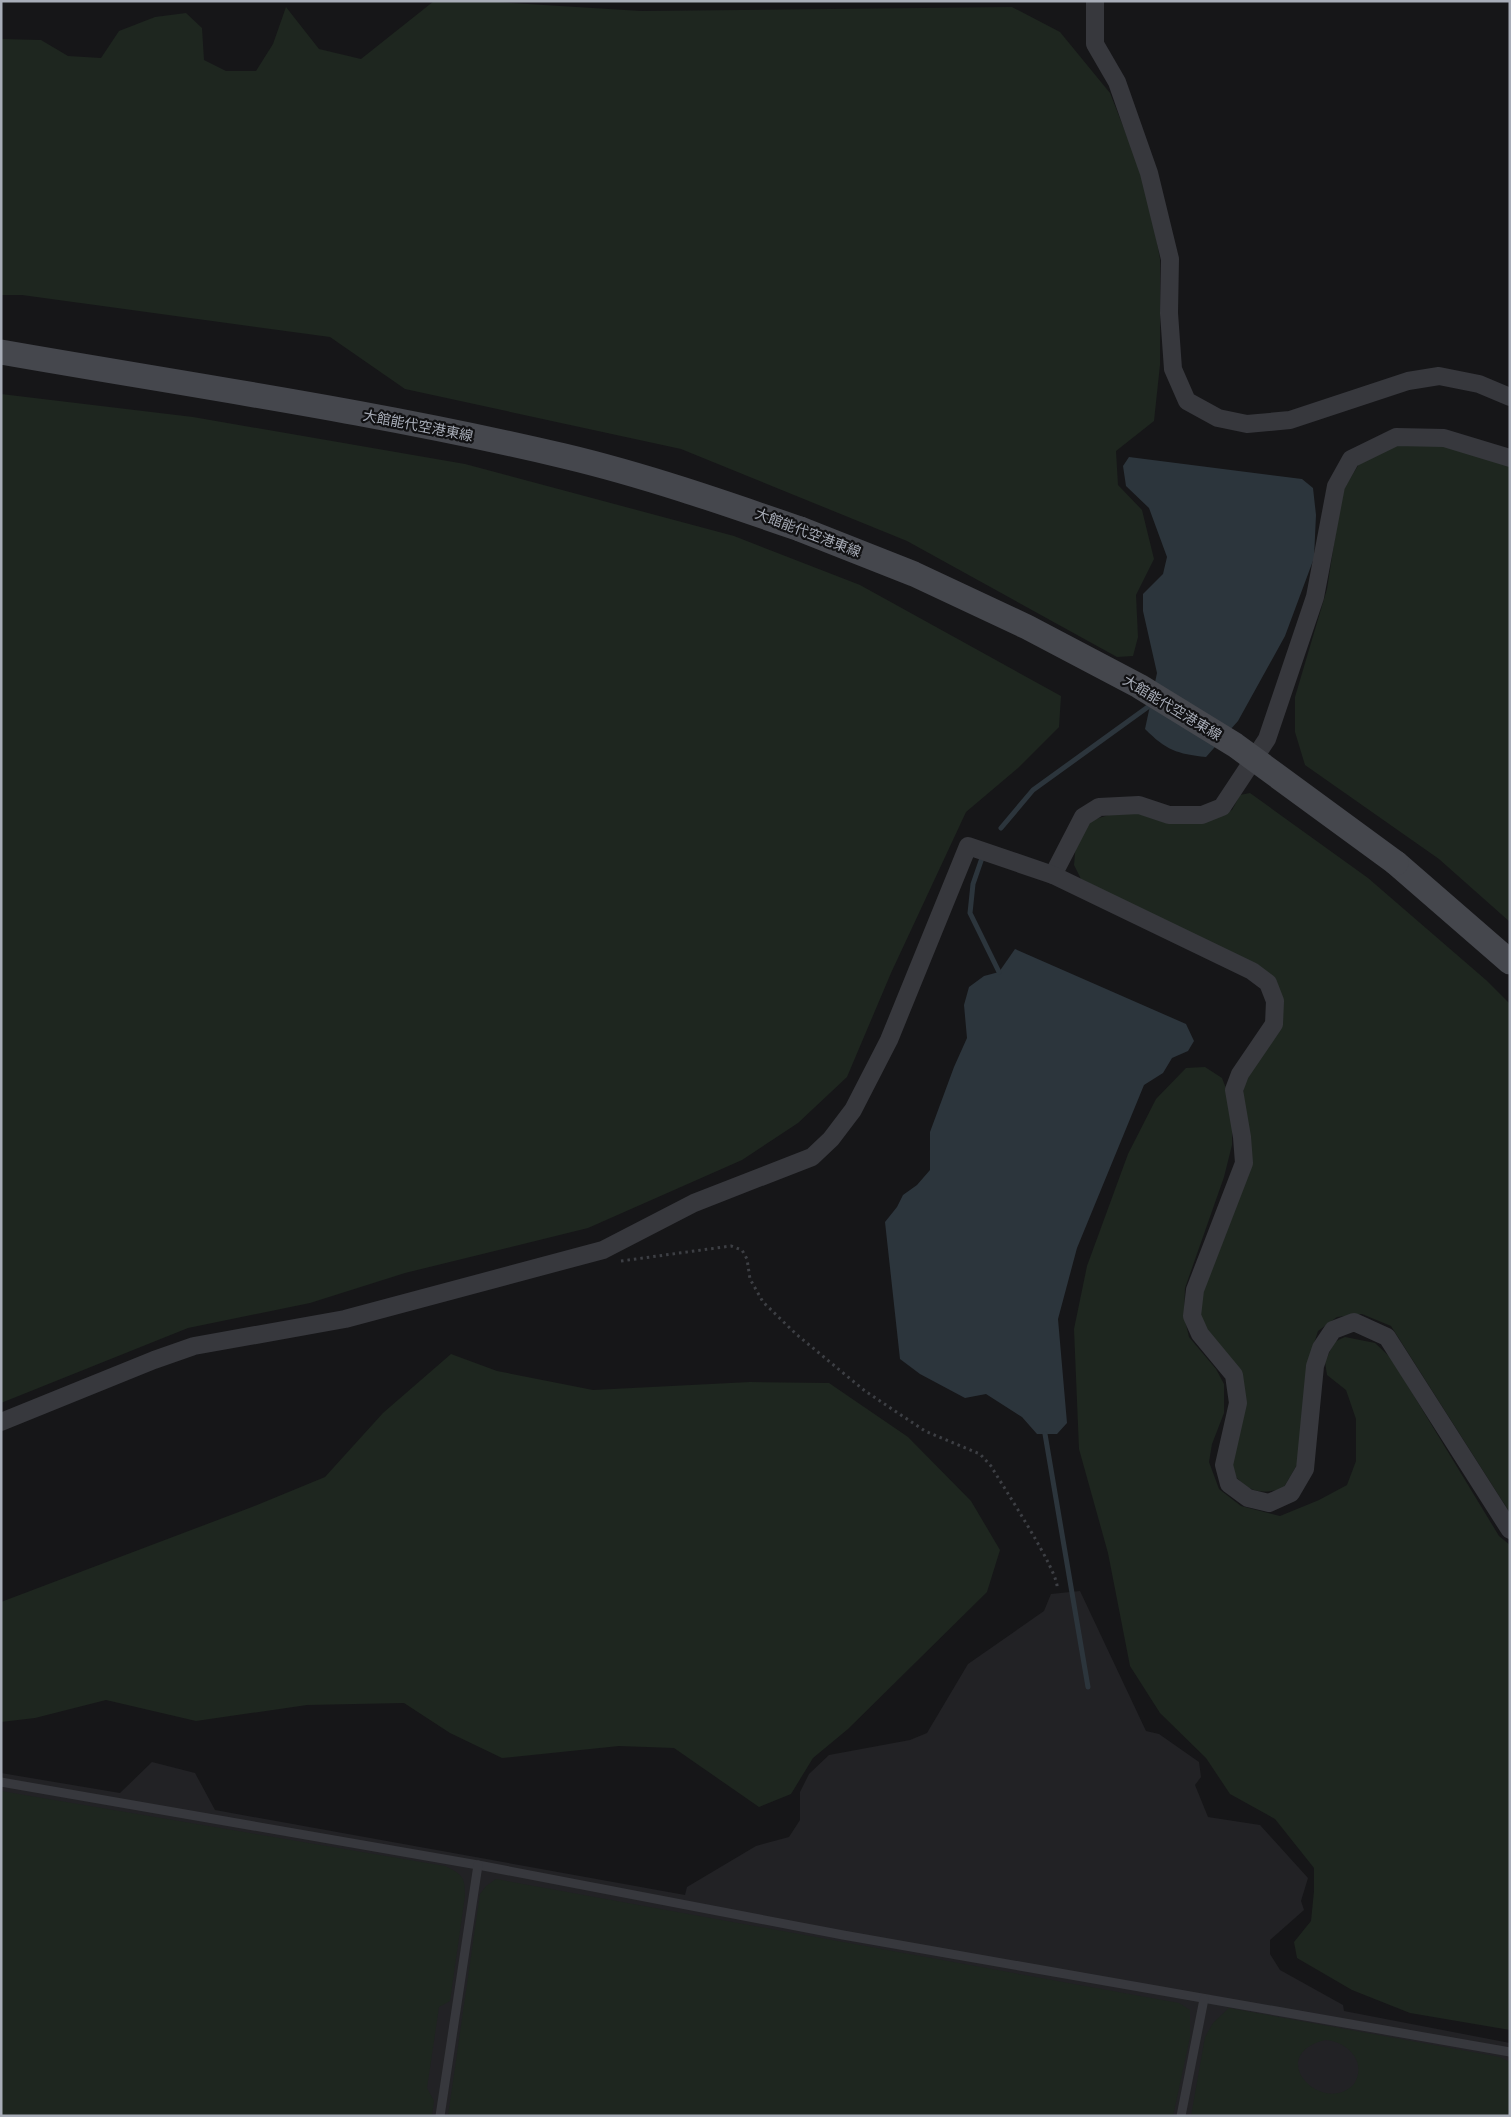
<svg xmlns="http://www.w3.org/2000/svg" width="1511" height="2117" font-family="'Fira Sans','Noto Sans JP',sans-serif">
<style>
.built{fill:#222225}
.green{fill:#1e261f;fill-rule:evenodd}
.water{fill:#2c353c}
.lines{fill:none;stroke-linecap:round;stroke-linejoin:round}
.stream{stroke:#2c353c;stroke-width:5}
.path{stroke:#3d3f44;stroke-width:3;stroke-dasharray:2.5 4;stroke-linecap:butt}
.lane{stroke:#37383d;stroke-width:9}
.street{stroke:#37383d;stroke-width:18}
.secondary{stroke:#45474d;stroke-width:25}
.secondary-bridge{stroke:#45474d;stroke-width:25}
.labels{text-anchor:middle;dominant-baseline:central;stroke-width:4.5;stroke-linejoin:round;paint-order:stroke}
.street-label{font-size:14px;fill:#a8adb8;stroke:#111113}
</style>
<rect width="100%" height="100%" fill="#161618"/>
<polygon class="built" points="1080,1591 1146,1731 1159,1734 1199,1762 1201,1777 1195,1785 1208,1817 1260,1825 1308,1878 1301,1901 1304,1910 1270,1940 1270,1954 1280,1970 1343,2005 1344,2011 1510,2043 1510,2116 1,2116 1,1773 120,1793 152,1762 195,1773 215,1810 685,1895 687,1887 756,1846 789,1837 800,1820 800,1792 809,1774 829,1755 910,1740 927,1733 968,1664 1044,1611 1051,1594"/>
<g class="green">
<polygon points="434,1 482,1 641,11 1012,7 1060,32 1110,93 1147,187 1160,259 1160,365 1154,421 1116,451 1118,485 1142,510 1154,559 1136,595 1138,637 1133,656 1117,657 907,541 681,449 405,389 330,337 22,295 1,295 1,39 41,40 68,56 101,58 119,31 155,17 186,13 202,28 204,60 226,71 256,71 273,44 286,7 319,49 361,59"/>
<polygon points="1,394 193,417 465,464 734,536 860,585 1061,696 1059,727 1018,768 966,812 891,973 847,1077 798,1123 742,1160 588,1228 405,1273 310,1303 188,1328 1,1403"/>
<polygon points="1396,444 1440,444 1510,466 1510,922 1439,859 1305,765 1295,732 1295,697 1327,589 1342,492 1359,464"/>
<path d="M1250,793L1368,878L1486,980L1510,1004V1513L1391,1326L1362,1314L1337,1317L1318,1331L1311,1353L1298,1463L1283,1489C1257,1494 1251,1493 1232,1473V1458L1245,1399L1203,1327L1199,1308L1205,1282L1251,1162L1243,1093L1246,1075L1282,1025L1271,977L1081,879L1074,865L1076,842L1089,821L1112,814L1143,813L1205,821L1232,810L1240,795Z"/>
<polygon points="1205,1067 1222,1078 1232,1104 1232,1145 1224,1177 1185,1288 1184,1316 1189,1337 1216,1369 1224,1384 1224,1413 1212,1444 1209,1462 1219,1489 1241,1506 1280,1516 1319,1500 1347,1485 1356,1461 1356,1419 1346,1390 1327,1375 1325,1362 1334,1342 1345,1337 1375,1343 1391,1358 1499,1536 1510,1545 1510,2030 1410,2013 1352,1990 1297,1958 1294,1942 1311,1921 1314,1891 1314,1868 1275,1819 1230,1794 1206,1758 1160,1713 1130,1666 1108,1553 1079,1449 1074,1329 1087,1266 1128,1154 1156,1099 1186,1068"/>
<polygon points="451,1354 497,1371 593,1390 750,1382 829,1383 908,1437 971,1501 1000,1550 987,1592 848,1729 813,1758 791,1794 759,1807 674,1748 619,1746 502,1758 450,1733 404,1703 307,1705 196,1721 106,1700 35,1718 1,1722 1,1602 252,1507 325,1477 383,1413"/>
<path d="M1,1791L445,1866C463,1875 465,1877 465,1896L450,2001L439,2007L427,2088L434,2101L432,2116L1,2115Z"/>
<polygon points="496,1879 1179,2003 1190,2010 1190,2037 1173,2116 448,2116 480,1894 486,1886"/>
<path d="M1229,2008L1500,2057L1510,2062V2116H1191L1205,2037L1213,2023ZM1325,2040C1347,2041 1368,2062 1354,2084C1323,2117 1263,2056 1325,2040Z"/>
</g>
<g class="water">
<path d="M1129,457L1302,479L1313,488L1316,515L1314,558L1285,636L1238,721L1206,757C1177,754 1166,750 1145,729L1157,673L1143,611V594L1163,574L1167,557L1149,508L1126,486L1123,466Z"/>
<polygon points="1015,949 1186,1024 1194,1041 1188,1051 1172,1058 1163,1073 1144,1085 1077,1248 1058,1319 1067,1423 1057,1434 1037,1434 1022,1417 986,1394 965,1398 920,1374 900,1359 885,1222 897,1207 903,1195 917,1185 930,1170 930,1132 954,1067 967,1038 964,1005 969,987 984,976 999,972"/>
</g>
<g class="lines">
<g class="stream">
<polyline points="1001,828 1033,790 1152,704"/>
<polyline points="982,858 973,884 970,913 999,972"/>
<polyline points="1045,1434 1088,1687"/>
</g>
<path class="path" d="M621,1261L731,1246L742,1250L747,1259L750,1279L763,1302L796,1334L865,1391L925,1431L980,1454L991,1466C1002,1485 1060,1573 1057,1588"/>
<g class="lane">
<polyline points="1,1782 478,1865 843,1935 1510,2052"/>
<polyline points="440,2116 478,1865"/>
<polyline points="1181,2116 1204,1999"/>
</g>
<g class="street">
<polyline points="1095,1 1095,44 1117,82 1149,173 1170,259 1169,313 1173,369 1187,401 1218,418 1247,424 1290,420 1408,381 1439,376 1479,384 1510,397"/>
<polyline points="1053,875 1083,817 1099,807 1139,805 1169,815 1202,815 1222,807 1267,739 1315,597 1336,486 1351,459 1396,437 1444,438 1510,458"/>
<polyline points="1,1422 154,1360 194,1346 345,1319 603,1250 694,1203 812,1157 831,1139 853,1110 889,1040 968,846 1053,875 1252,971 1268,983 1275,1001 1274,1024 1240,1074 1234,1090 1242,1137 1244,1163 1195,1290 1192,1316 1200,1334 1234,1375 1238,1403 1224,1465 1229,1484 1248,1498 1269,1503 1291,1493 1305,1469 1315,1366 1321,1348 1333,1330 1354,1322 1387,1337 1510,1530"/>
</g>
<g class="secondary">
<path d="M1,352C189,385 378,412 564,456C644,475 722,502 800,529"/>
<polyline points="1396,863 1510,962"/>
</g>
<polyline class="secondary-bridge" points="800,529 914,574 1027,627 1139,686 1235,745 1396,863"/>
</g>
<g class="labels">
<g class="street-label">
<text transform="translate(418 426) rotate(11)">大館能代空港東線</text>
<text transform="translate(808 533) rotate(21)">大館能代空港東線</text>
<text transform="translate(1172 708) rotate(31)">大館能代空港東線</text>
</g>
</g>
<rect width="1511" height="2117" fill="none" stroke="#a8adb8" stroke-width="5"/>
</svg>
